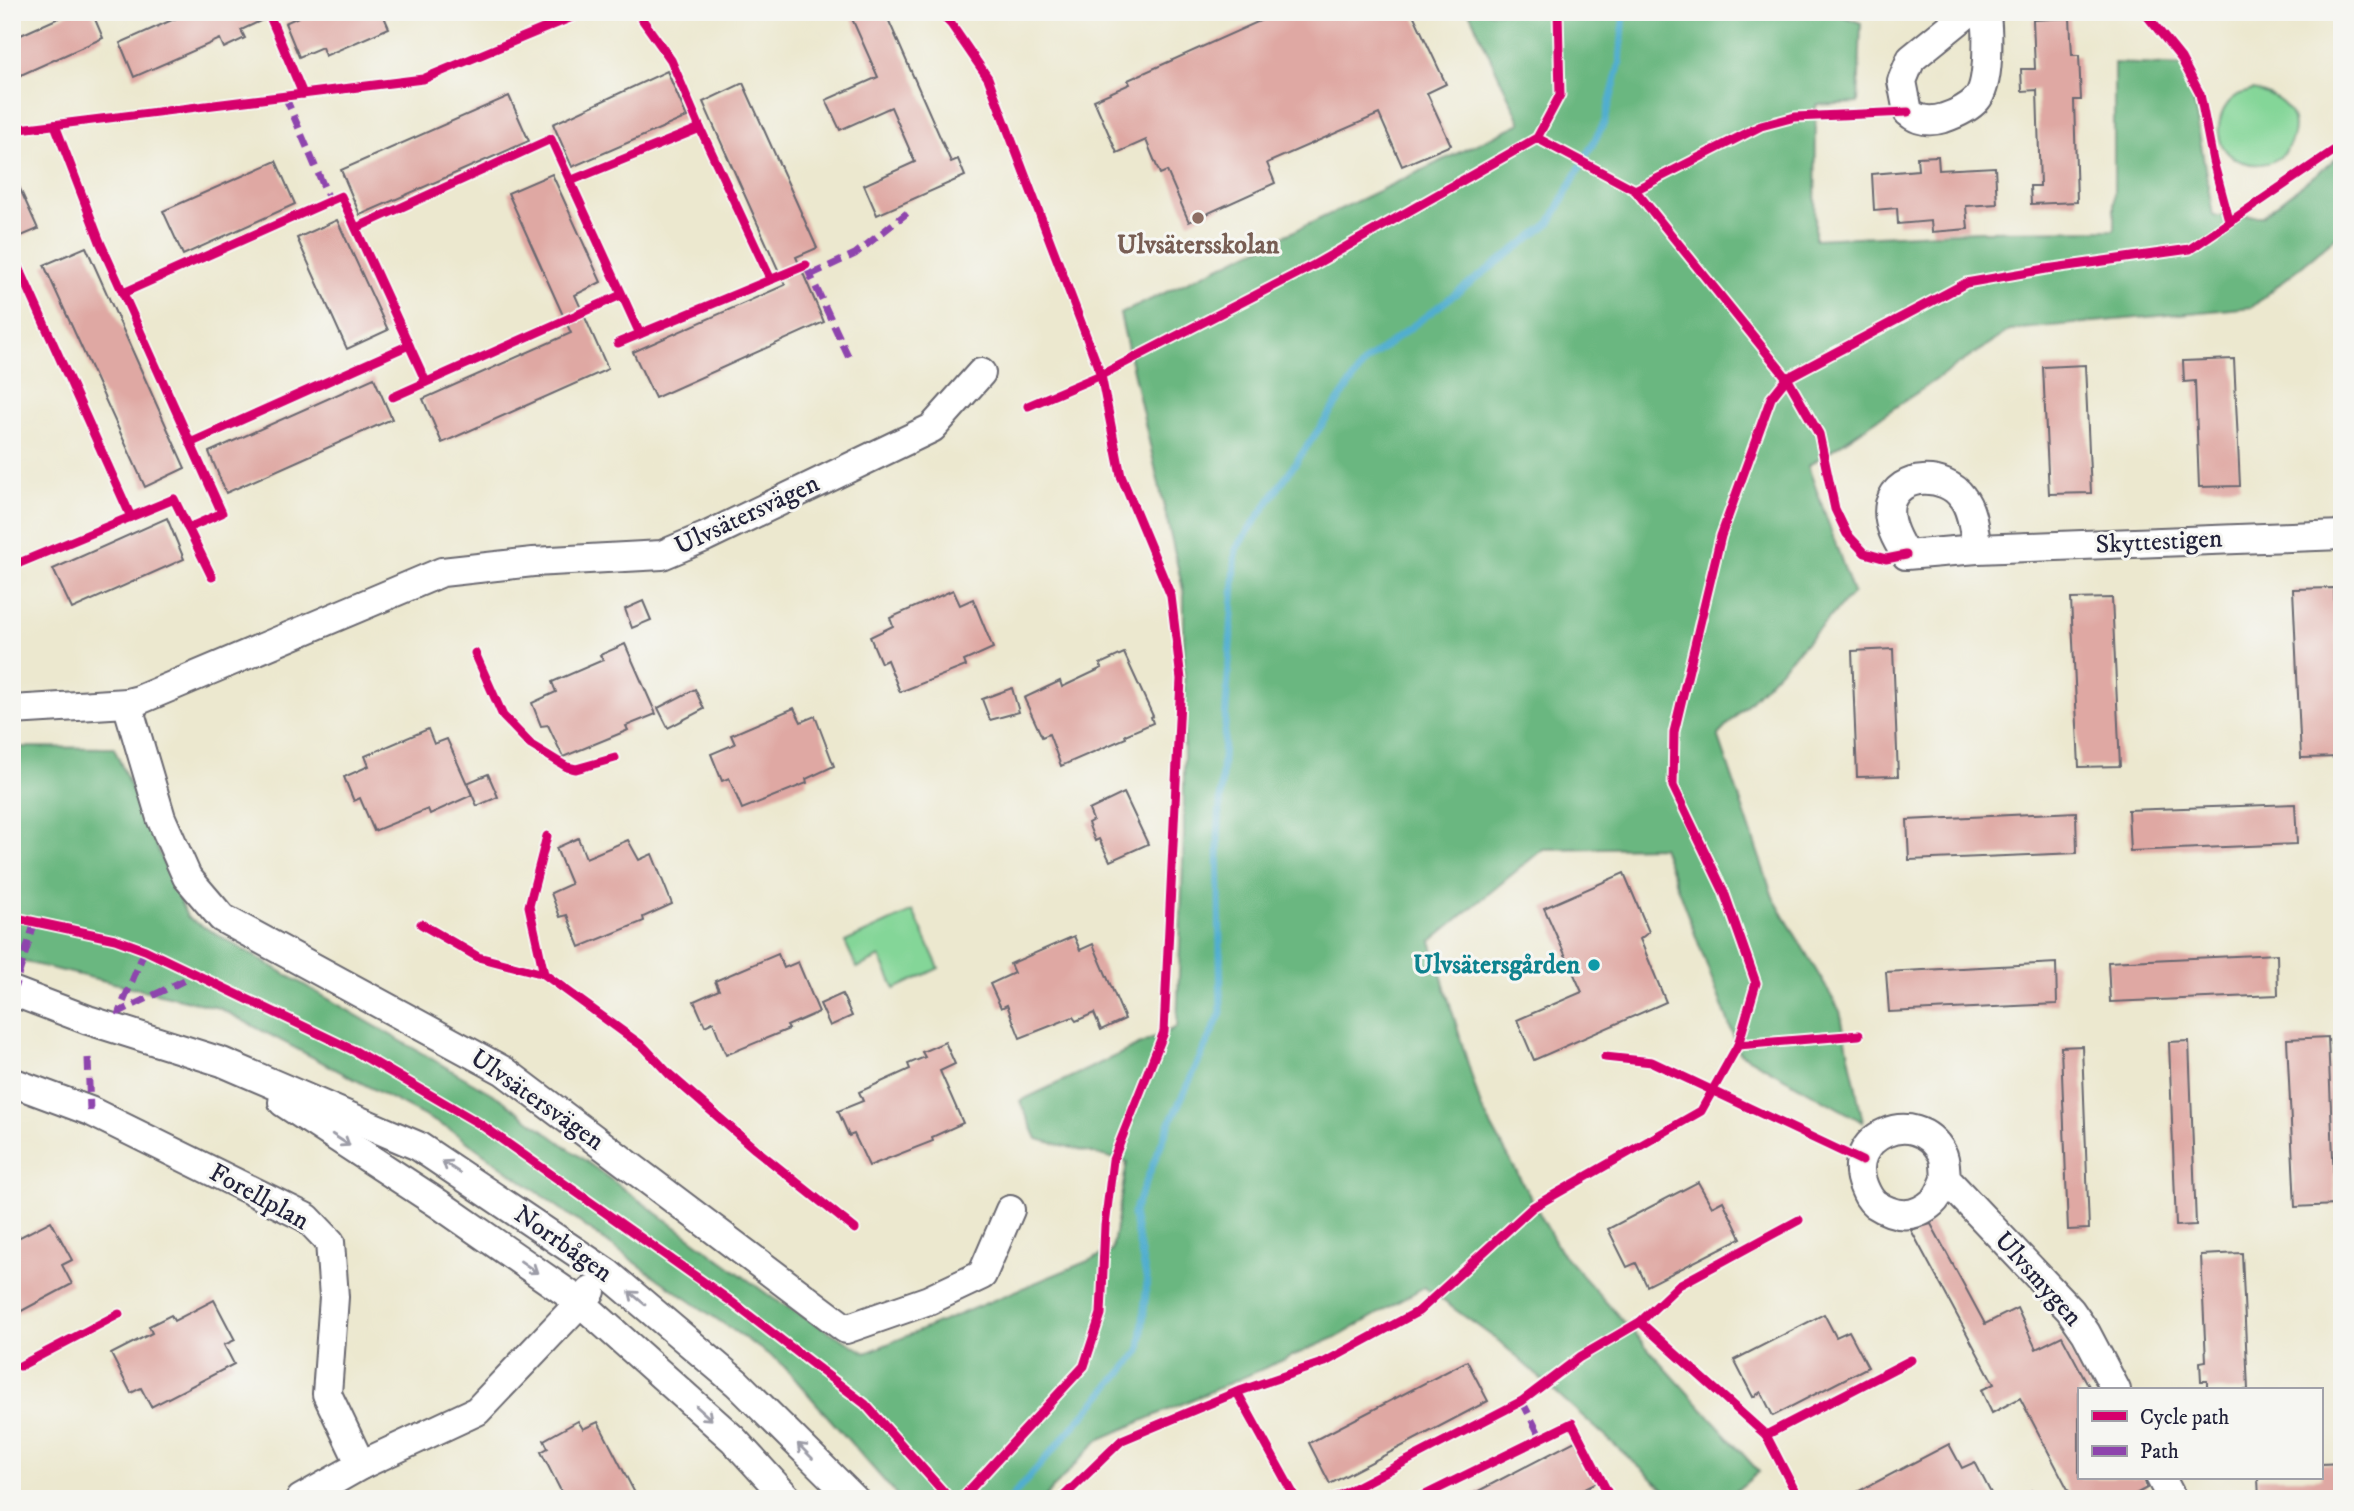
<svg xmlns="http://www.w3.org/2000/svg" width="2354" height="1511" font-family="'IM FELL DW Pica',serif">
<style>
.green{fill:#84d698;stroke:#537c6a;stroke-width:2}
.forest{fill:#6bb780;stroke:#466c5e;stroke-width:2}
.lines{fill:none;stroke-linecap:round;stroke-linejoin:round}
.stream{stroke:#51aecf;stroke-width:7}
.building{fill:#dfa8a3}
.minor-casing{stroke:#69676f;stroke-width:32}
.minor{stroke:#fff;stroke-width:28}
.quiet{stroke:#8e44ad;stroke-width:7;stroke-dasharray:14 7;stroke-linecap:butt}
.cycleway-casing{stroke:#f6f6f2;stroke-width:13}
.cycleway{stroke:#d6006c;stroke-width:9}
.oneway{stroke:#9c9ca7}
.education-dot{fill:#8d6e63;stroke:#f6f6f2;stroke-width:2.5}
.culture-dot{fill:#0f9aa8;stroke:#f6f6f2;stroke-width:2.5}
.labels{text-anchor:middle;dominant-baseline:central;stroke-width:6;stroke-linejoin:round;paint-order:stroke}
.education-label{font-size:26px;font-weight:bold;fill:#785e54;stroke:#f6f6f2}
.street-label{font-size:26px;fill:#22223b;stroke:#f6f6f2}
.culture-label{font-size:26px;font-weight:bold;fill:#0d838f;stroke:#f6f6f2;text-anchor:end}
</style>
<rect width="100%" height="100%" fill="#f6f6f2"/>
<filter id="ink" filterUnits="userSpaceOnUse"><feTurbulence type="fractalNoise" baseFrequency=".0143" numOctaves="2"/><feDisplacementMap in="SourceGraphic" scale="14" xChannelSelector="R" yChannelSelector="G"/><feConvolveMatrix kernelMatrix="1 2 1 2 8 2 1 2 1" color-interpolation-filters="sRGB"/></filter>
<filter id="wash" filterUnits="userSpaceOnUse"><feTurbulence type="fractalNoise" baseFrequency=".00686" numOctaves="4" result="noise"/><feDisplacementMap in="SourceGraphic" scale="28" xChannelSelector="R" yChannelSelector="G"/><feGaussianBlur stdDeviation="1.57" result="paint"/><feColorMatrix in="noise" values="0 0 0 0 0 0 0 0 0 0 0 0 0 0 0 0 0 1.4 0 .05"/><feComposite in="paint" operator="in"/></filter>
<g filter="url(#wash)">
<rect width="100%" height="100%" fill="#ece8cf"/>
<g class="green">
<path d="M2253,90C2282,96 2305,116 2288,147C2277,169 2243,169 2227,152C2212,135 2219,106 2238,95C2242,93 2248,92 2253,90Z"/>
<polygon points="913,911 939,968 895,989 880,957 857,968 845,942"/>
</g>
<polygon class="forest" points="1469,12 1832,12 1861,23 1858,103 1816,105 1815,239 1980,231 2114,230 2114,63 2188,66 2213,216 2262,216 2342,154 2342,232 2252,307 2010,330 1808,466 1853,593 1718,735 1773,897 1840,1011 1863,1122 1740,1053 1662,847 1543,849 1431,941 1481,1107 1560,1251 1759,1472 1726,1499 1675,1499 1500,1342 1424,1287 1341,1335 1098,1440 1043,1499 900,1499 781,1363 661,1281 451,1130 219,1008 12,959 12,747 114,748 187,917 501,1099 774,1299 866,1353 1112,1251 1127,1162 1037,1139 1020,1101 1177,1027 1184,835 1184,594 1120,314 1521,123"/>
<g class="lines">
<polyline class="stream" points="1010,1499 1140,1351 1147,1282 1133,1214 1168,1127 1221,1013 1218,837 1236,549 1366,361 1550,223 1605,121 1620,62 1624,12"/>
</g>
<g id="blocks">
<g class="building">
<polygon points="72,12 92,12 103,38 12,79 12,39"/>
<polygon points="190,12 280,12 241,30 245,38 224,48 220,39 134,77 120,43"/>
<polygon points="309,12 382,12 389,28 325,56 322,47 299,57 285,23"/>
<polygon points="849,12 885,12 951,162 958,159 965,176 877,215 864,185 915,162 891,107 840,130 826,100 878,77"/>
<polygon points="1280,12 1412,12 1446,84 1427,93 1451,145 1402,166 1379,114 1267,163 1275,183 1189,222 1167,171 1160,174 1146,140 1117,153 1094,100 1130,84 1128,80"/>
<polygon points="2070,18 2072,55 2079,55 2081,100 2074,100 2077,202 2031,204 2030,186 2040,186 2037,90 2022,91 2021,69 2035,69 2033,20"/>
<polygon points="667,71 687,117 572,167 553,124"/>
<polygon points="743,83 817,248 796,257 824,322 655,398 633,352 785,285 703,102"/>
<polygon points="509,96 529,141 360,215 341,170"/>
<polygon points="1938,156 1939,170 1995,167 1997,204 1966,206 1968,229 1932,232 1931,221 1898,224 1897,208 1874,210 1872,174 1918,170 1917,157"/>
<polygon points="276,161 295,204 183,255 163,211"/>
<polygon points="12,171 38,229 12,240"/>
<polygon points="552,174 601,282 575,295 608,369 442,443 423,399 571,333 508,193"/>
<polygon points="337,220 388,330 347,349 297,238"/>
<polygon points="86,247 185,468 145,487 44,265"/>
<polygon points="2234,359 2240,486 2199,487 2195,381 2184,382 2183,361"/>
<polygon points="2085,365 2091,493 2049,494 2043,367"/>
<polygon points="374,378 392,419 226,493 209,452"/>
<polygon points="167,518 184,559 72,609 53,569"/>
<polygon points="2334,588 2342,757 2301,758 2293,589"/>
<polygon points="953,590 960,605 973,599 993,648 964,661 966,666 900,692 887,660 881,663 870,637 893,626 890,618"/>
<polygon points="2112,598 2120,766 2079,767 2071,599"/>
<polygon points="643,601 651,620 632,628 625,609"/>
<polygon points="625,644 656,714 626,726 628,730 626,731 563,757 548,725 541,726 532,703 556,692 552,682 603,660 600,655"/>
<polygon points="1893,649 1898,776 1857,777 1852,651"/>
<polygon points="1124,653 1153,716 1151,717 1153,723 1125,735 1126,738 1061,766 1049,734 1042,737 1024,698 1060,681 1062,687 1102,668 1100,664"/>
<polygon points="1012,688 1019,712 990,720 982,699"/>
<polygon points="695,689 704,709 668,728 658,708"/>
<polygon points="794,708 801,722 815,716 834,766 806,779 807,783 742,809 729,778 722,781 711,754 735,744 731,735"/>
<polygon points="428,729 434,744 447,739 472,795 430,814 428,809 374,831 360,798 354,801 353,799 344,777 369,766 365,756"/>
<polygon points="488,774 498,797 477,806 467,783"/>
<polygon points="1124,793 1148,844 1110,861 1099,839 1095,841 1088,823 1093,820 1089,810"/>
<polygon points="2295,804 2297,844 2130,851 2128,810"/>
<polygon points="2076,812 2077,853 1909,860 1907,820"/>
<polygon points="578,838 586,858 628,840 639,860 652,854 672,904 643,917 644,921 580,947 567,915 560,917 551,893 571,884 556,848"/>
<polygon points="1624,873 1649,932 1640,939 1666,1002 1534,1060 1517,1020 1582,992 1544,908"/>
<polygon points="1074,936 1080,950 1093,944 1125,1019 1101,1030 1094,1013 1076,1021 1073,1017 1020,1038 1007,1005 1001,1008 990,984 1014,973 1010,964"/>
<polygon points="778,954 784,968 798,962 819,1012 787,1026 789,1029 726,1055 713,1022 705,1026 694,1001 719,990 715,981"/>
<polygon points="2277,954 2278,995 2110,1002 2108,962"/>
<polygon points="2056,963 2057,1004 1889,1012 1886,972"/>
<polygon points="842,994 852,1016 830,1026 820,1004"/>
<polygon points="2328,1037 2335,1205 2295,1207 2287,1039"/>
<polygon points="2189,1041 2196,1225 2176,1226 2169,1042"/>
<polygon points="945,1042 955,1064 940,1071 963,1123 932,1137 933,1141 869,1166 854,1134 849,1136 838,1111 863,1101 859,1092 910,1069 908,1064 925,1057 922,1052"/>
<polygon points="2082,1046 2089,1229 2068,1230 2061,1047"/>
<polygon points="1698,1182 1712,1207 1723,1201 1741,1238 1647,1286 1636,1263 1627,1267 1608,1229"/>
<polygon points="51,1221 72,1260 62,1265 72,1284 12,1316 12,1241"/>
<polygon points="1931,1224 1985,1324 2017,1308 2036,1349 2062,1336 2091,1390 2079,1390 2079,1478 2144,1478 2147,1488 2126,1499 2073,1499 2020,1398 1992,1413 1981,1390 1994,1384 1911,1230"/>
<polygon points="2242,1253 2248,1390 2207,1390 2207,1381 2201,1381 2200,1362 2206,1361 2201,1255"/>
<polygon points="214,1300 235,1340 224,1345 234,1364 151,1407 141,1388 131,1393 111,1354 152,1333 149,1326 171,1315 174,1321"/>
<polygon points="1824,1314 1836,1337 1849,1331 1868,1367 1773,1416 1761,1392 1753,1397 1734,1360"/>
<polygon points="1467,1361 1488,1401 1330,1484 1309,1443"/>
<polygon points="578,1421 583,1429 598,1422 638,1499 565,1499 541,1452 548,1448 544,1440"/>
<polygon points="1575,1441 1597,1482 1564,1499 1463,1499"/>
<polygon points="1949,1444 1962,1468 1975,1462 1994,1499 1844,1499"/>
<polygon points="2342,1463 2342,1499 2259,1499 2258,1478 2321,1478 2321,1464"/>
</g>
</g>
</g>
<g filter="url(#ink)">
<use href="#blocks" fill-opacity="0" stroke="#69676f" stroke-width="2"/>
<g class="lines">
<defs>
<g id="minor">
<path d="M1969,12L1911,59L1902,81L1908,112C1918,121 1931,122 1944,118C1956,114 1968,109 1977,99C1990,84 1988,32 1986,12"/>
<path d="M1977,549C1974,533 1973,510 1962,497C1946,474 1899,472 1890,504C1886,522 1897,541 1906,555L1977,549L2342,535"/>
<polyline points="127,703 161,818 187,877 222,918 504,1071 846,1329 929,1300 982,1275 1010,1210"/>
<polyline points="12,710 127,703 139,700 442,572 533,562 662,555 705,537 932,428 981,373"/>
<polyline points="12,991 88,1020 222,1062 418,1146 607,1273 737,1383 854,1499"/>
<polyline points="12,1082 90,1111 307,1218 330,1242 334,1297 327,1394 361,1465"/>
<polyline points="283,1102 439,1204 580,1302 733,1439 788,1499"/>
<path d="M1946,1179C1943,1186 1939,1197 1933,1202C1914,1219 1895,1217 1875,1204C1869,1199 1867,1194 1864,1187C1842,1137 1916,1104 1942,1153C1946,1160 1945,1171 1946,1179L2070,1310L2086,1333L2116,1390"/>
<polyline points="2161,1478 2172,1499"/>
<polyline points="301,1499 361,1465 477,1411 591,1291"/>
</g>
</defs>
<use href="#minor" class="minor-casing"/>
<use href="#minor" class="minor"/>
<g class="quiet">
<polyline points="285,96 330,201"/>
<polyline points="807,268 849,358"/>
<polyline points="810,275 855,254 907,213"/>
<polyline points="145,950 119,1012 197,974"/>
<polyline points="12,995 35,922"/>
<polyline points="88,1058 90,1111"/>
<polyline points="1522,1401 1541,1438"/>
<polyline points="2021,1499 2036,1491"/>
</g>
<defs>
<g id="cycleway">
<polyline points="268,12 303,94"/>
<polyline points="637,12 671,60 700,128"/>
<polyline points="939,12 951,24 988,78 1101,375 1121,476 1171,596 1181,679 1164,1032 1113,1160 1105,1226 1101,1314 1084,1366 961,1499"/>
<polyline points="2144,12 2181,58 2200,94 2213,161 2229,220"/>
<polyline points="55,125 100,242 222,513 188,528"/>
<polyline points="12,130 423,79 584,12"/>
<polyline points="1537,138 1635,190 1787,378 1819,434 1835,509 1847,534 1865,553 1886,559 1906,555"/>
<polyline points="570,181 700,128 771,280"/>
<polyline points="1635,190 1761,126 1795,117 1908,112"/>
<polyline points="356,228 551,139 640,334"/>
<polyline points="13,254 131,517"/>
<polyline points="123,293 341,196 426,382"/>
<polyline points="618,343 806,265"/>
<polyline points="393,397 621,295"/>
<polyline points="1028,406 1101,375 1314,265 1537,138 1560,95 1558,12"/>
<polyline points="190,443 409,345"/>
<polyline points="12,566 174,499 212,577"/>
<polyline points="475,653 503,716 531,745 567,767 576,769 615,758"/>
<polyline points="12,917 115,939 145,950 355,1051 480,1124 729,1300 865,1404 950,1499"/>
<polyline points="421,924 478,957 544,974 644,1047 669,1074 755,1149 855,1229"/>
<polyline points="544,974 529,906 547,836"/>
<polyline points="1738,1045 1859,1035"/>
<polyline points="1605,1057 1652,1062 1862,1161"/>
<polyline points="1640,1322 1766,1435 1799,1499"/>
<polyline points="20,1366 119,1314"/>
<polyline points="1237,1392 1296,1499"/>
<polyline points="1766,1435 1911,1360"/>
<polyline points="1061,1499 1122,1440 1237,1392 1325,1362 1419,1311 1533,1207 1701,1111 1738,1045 1756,983 1724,892 1673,786 1674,732 1721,536 1771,398 1787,378 1966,283 2046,269 2190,249 2342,145"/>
<polyline points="1333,1499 1522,1401 1580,1357 1640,1322 1679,1285 1799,1220"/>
<polyline points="1417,1499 1572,1423 1611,1499"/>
</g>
</defs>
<use href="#cycleway" class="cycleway-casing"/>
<use href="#cycleway" class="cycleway"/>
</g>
<defs><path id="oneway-shaft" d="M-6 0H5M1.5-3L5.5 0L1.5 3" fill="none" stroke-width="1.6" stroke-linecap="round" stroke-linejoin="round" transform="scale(1.75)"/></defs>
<g class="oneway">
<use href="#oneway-shaft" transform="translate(341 1140) rotate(33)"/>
<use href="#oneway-shaft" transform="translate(451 1167) rotate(-146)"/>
<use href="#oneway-shaft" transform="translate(529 1267) rotate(35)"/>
<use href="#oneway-shaft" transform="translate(637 1298) rotate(-140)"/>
<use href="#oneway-shaft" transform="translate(704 1413) rotate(42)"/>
<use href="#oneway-shaft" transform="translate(805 1451) rotate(-135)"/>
</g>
</g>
<circle class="education-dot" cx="1198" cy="218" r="7"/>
<circle class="culture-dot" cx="1594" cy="965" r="7"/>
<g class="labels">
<g class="education-label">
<text x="1198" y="245">Ulvsätersskolan</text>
</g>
<g class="street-label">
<text transform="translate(747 515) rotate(-25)">Ulvsätersvägen</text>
<text transform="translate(2159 542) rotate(-3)">Skyttestigen</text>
<text transform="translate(537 1100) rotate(35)">Ulvsätersvägen</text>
<text transform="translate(259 1197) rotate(29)">Forellplan</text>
<text transform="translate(563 1244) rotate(35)">Norrbågen</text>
<text transform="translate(2038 1279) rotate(48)">Ulvsmygen</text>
</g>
<g class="culture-label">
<text x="1580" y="965">Ulvsätersgården</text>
</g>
</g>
<rect width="2354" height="1511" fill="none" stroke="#f6f6f2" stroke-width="42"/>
<rect x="2078" y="1388" width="245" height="91" fill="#f6f6f2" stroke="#a1a1a9" stroke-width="2"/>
<rect x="2092" y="1411" width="35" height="10" fill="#d6006c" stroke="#a1a1a9" stroke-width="2"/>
<text x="2140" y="1424" font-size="21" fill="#22223b">Cycle path</text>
<rect x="2092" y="1446" width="35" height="10" fill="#8e44ad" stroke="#a1a1a9" stroke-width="2"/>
<text x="2140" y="1458" font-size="21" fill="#22223b">Path</text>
</svg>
